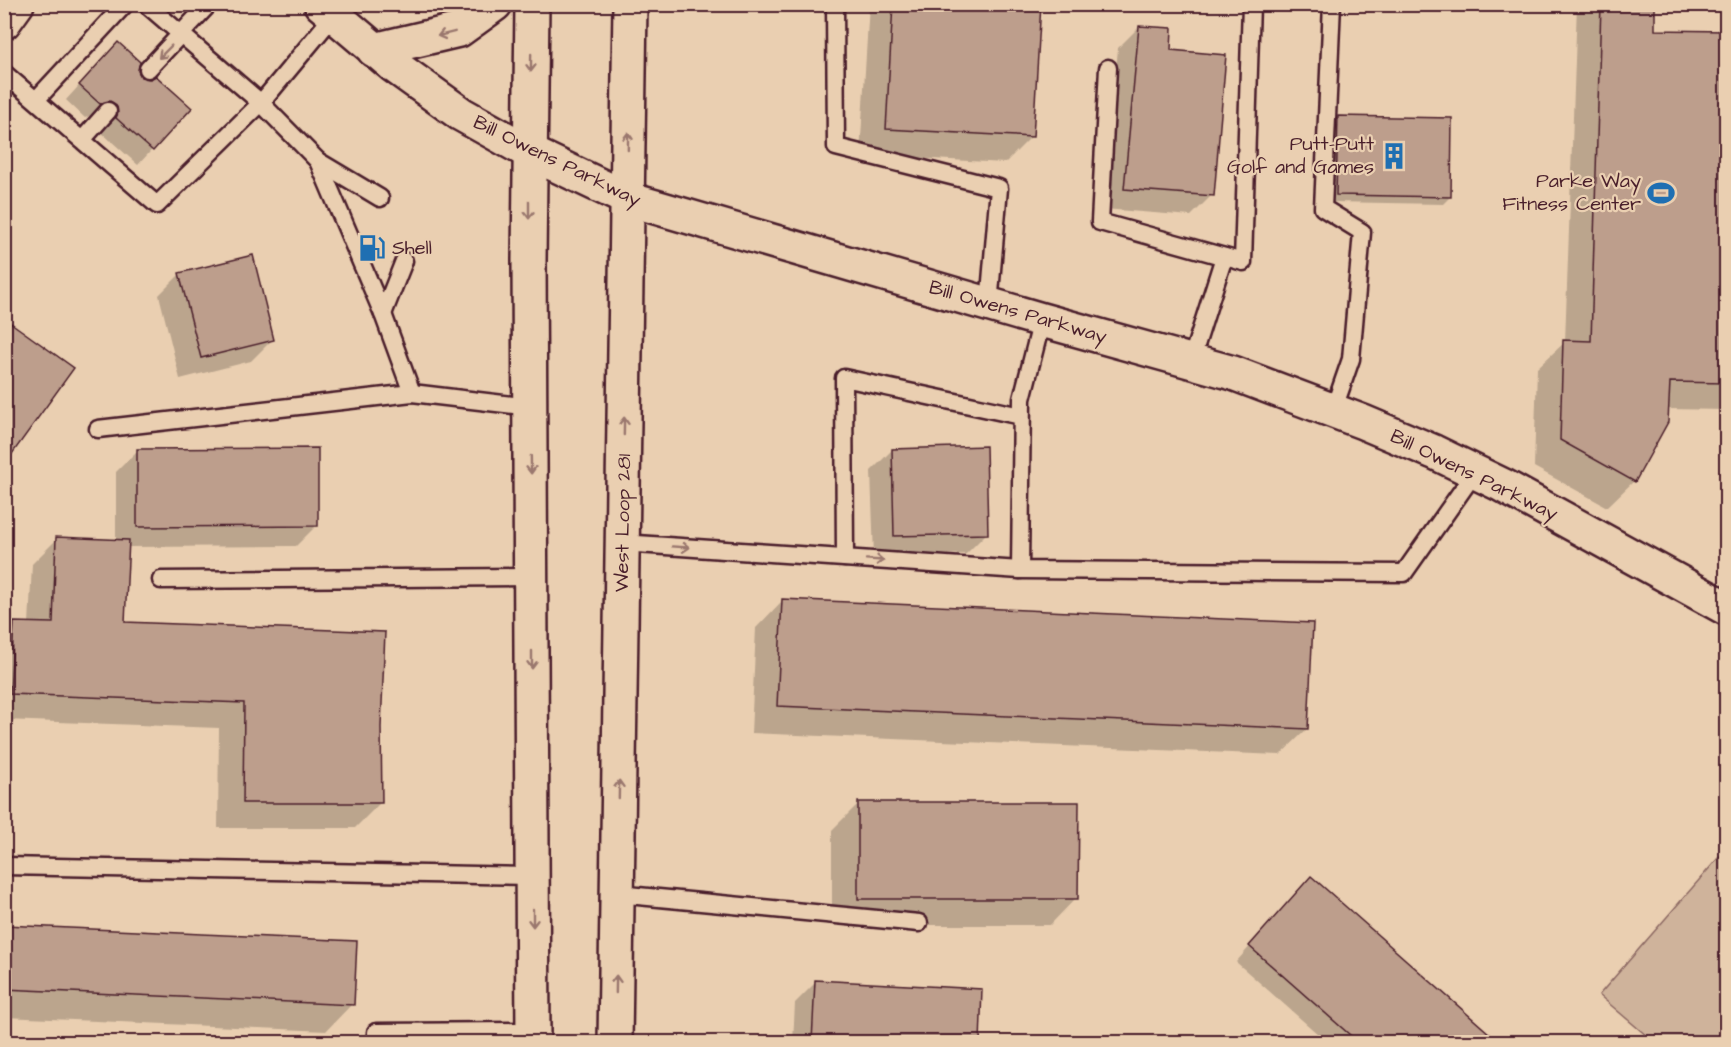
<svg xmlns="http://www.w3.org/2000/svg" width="1731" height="1047" font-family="'Architects Daughter',sans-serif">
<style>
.green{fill:#cfb39b;stroke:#8c6963;stroke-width:1.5}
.shadow{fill:#0003}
.building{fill:#bd9e8c;stroke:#4a1f2b;stroke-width:1.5}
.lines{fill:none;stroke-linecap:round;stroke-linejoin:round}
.service-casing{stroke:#4a1f2b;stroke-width:21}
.minor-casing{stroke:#4a1f2b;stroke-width:38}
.secondary-casing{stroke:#4a1f2b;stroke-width:38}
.trunk-casing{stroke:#4a1f2b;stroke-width:38}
.service{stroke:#eacfb1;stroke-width:16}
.minor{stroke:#eacfb1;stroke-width:33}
.secondary{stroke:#eacfb1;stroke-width:33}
.trunk{stroke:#eacfb1;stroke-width:33}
.oneway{stroke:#9a776e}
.labels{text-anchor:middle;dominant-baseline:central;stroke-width:4.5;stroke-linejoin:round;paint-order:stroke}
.poi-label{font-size:20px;fill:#4a1f2b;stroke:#eacfb1;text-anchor:end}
.street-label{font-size:20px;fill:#4a1f2b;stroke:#eacfb1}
</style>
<rect width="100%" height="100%" fill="#eacfb1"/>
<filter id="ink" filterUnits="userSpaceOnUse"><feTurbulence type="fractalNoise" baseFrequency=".0167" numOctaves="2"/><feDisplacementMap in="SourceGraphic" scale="12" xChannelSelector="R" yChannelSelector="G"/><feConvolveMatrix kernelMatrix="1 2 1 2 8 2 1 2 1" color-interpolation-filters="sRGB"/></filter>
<g filter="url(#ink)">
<polygon class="green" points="1726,849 1726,1042 1654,1042 1599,995"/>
<g class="shadow">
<polygon points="869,4 1040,4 1032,136 1005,163 860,155"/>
<polygon points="1577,4 1654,4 1653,31 1726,33 1726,410 1667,409 1634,481 1607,507 1534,467 1537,368 1565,342"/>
<polygon points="1139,27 1169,52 1212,195 1191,216 1104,209 1118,48"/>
<polygon points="104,58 190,108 138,165 102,133 105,128 101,118 94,114 85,118 66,100"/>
<polygon points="1338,117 1450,197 1443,204 1330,202 1331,124"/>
<polygon points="180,274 272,340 251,361 180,379 159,295"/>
<polygon points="892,450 987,533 966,554 874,557 871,471"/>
<polygon points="137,451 317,525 296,546 127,547 123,623 379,727 380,803 355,828 218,828 219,728 4,720 4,633 14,624 29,624 32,564 57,539 116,541 116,472"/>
<polygon points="782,601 1307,729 1280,755 751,733 756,628"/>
<polygon points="859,803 1076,898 1050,925 832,925 832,830"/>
<polygon points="1311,878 1497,1042 1327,1042 1236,962"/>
<polygon points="4,927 352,1004 326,1031 4,1017"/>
<polygon points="816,982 981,990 978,1042 793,1042 795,1003"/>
</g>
<g class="building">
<polygon points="893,4 1041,4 1033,137 886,129"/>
<polygon points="1601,4 1655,4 1655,30 1726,31 1726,383 1670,382 1668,422 1635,482 1560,440 1563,340 1591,341"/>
<polygon points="1139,26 1172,28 1171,50 1226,55 1214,196 1124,189"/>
<polygon points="118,42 140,62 138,71 141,77 150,79 156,76 192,108 153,151 116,118 118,113 115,104 110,101 100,104 79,85"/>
<polygon points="1338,116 1452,118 1451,197 1336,195"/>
<polygon points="253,255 274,340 201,358 179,273"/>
<polygon points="4,318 74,368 4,465"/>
<polygon points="986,446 988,534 894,536 892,449"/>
<polygon points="318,448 318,526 137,527 137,449"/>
<polygon points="56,537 129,540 125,622 385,632 381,727 382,803 243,803 244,703 10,694 14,622 53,623"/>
<polygon points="782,599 1313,623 1308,729 777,706"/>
<polygon points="858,802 1079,802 1078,899 858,899"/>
<polygon points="1311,876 1499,1042 1358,1042 1249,946"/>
<polygon points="4,925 357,941 354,1005 4,989"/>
<polygon points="815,980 982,989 980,1042 812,1042"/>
</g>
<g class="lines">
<defs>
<g id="service">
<polyline points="146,4 261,103 318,161 380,198"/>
<polyline points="835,4 836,147 999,188 989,305"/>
<polyline points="1332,4 1323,208 1362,232 1351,359 1333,411"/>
<polyline points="1108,68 1100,222 1243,262 1251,4"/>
<polyline points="148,69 209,4"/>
<polyline points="4,73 157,205 261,103 334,15"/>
<polyline points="36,100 125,4"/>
<polyline points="82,140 108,111"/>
<polyline points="318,161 383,314 412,393"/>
<polyline points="383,314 404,261"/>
<polyline points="1191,361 1224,257"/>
<polyline points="98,429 412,393 530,407"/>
<polyline points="622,543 1020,570 1404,573 1475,472"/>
<polyline points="845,558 844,378 1021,416"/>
<polyline points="1020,570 1022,399 1042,320"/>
<polyline points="161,580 531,577"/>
<polyline points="4,866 533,876"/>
<polyline points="617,894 919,923"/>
<polyline points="376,1042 376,1032 534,1031"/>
</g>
<polyline id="minor" points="4,22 17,4"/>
<polyline id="secondary" points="321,4 393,65 461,114 529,152 628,199 1042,320 1233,373 1363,422 1434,452 1502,485 1726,608"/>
<g id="trunk">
<polyline points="532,4 529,260 533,1042"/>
<polyline points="374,50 459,30 495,4"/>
<polyline points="615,1042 630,4"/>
</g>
</defs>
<use href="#service" class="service-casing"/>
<use href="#minor" class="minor-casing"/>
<use href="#secondary" class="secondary-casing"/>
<use href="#trunk" class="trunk-casing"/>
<use href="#service" class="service"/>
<use href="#minor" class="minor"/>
<use href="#secondary" class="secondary"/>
<use href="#trunk" class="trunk"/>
</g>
<defs><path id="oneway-shaft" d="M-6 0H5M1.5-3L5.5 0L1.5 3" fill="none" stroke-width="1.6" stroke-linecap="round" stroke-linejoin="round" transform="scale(1.5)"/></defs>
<g class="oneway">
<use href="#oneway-shaft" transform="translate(446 34) rotate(166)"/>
<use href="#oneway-shaft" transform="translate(165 52) rotate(135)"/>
<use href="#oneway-shaft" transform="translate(531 63) rotate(91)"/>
<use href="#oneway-shaft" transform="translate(628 141) rotate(-89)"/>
<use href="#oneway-shaft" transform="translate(529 210) rotate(90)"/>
<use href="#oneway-shaft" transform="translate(624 426) rotate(-89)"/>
<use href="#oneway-shaft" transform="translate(531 465) rotate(89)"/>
<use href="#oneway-shaft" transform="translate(681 547) rotate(4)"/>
<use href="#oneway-shaft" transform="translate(875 560) rotate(4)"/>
<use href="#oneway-shaft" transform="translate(532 660) rotate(90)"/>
<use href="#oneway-shaft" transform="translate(619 789) rotate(-89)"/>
<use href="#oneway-shaft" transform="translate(533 918) rotate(90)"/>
<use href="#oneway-shaft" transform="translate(616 984) rotate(-89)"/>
</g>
</g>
<defs>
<symbol id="building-bare" viewBox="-9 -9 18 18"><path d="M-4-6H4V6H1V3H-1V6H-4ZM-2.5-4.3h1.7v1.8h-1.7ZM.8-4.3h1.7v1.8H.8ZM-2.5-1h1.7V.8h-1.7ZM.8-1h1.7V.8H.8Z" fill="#1f6fb2" stroke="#eacfb1" stroke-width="2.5" paint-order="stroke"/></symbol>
<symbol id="stadium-bare" viewBox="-9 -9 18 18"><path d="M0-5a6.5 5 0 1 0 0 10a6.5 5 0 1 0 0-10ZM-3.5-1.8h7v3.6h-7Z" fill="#1f6fb2" stroke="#eacfb1" stroke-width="2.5" paint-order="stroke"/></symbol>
<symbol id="fuel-bare" viewBox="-9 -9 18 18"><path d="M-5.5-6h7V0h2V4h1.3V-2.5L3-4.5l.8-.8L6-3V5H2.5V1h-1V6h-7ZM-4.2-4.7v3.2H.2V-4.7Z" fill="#1f6fb2" stroke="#eacfb1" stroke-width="2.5" paint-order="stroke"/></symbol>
</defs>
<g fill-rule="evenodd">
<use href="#building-bare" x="1375" y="137" width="38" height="38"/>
<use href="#stadium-bare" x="1642" y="174" width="38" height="38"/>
<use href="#fuel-bare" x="353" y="229" width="38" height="38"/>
</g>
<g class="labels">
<g class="poi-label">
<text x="1374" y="144">Putt-Putt<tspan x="1374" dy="23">Golf and Games</tspan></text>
<text x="1641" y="181">Parke Way<tspan x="1641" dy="23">Fitness Center</tspan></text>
<text x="392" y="248" text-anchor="start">Shell</text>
</g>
<g class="street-label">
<text transform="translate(557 161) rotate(26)">Bill Owens Parkway</text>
<text transform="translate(1018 312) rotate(16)">Bill Owens Parkway</text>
<text transform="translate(1474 475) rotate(26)">Bill Owens Parkway</text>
<text transform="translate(623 523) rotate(-89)">West Loop 281</text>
</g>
</g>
<rect width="1731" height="1047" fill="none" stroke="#eacfb1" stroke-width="24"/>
<rect x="12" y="12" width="1707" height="1023" fill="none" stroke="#4a1f2b" stroke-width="2" filter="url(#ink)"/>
</svg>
